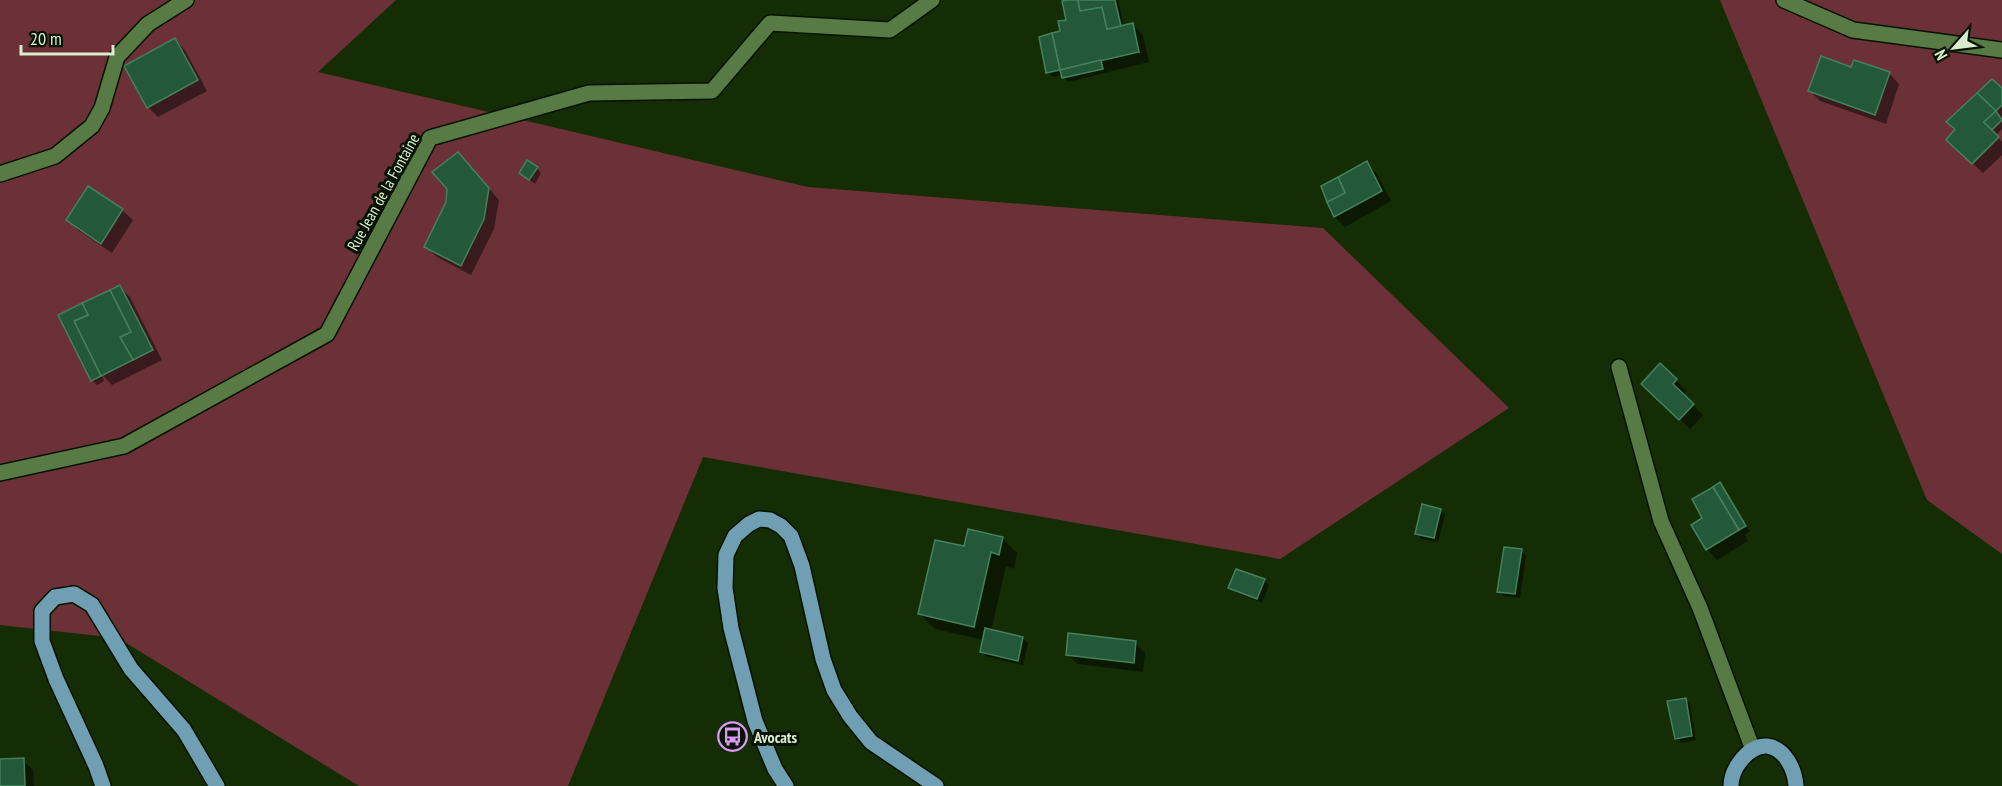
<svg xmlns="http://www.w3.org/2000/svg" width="2002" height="786" font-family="'PT Sans Narrow',sans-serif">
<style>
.green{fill:#6c3137}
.shadow{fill:#0007}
.building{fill:#235939;stroke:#44815b;stroke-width:1.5}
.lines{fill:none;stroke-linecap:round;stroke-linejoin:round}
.minor-casing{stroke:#051300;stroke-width:18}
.major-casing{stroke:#051300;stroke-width:18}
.minor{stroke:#587a45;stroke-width:15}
.major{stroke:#709eb2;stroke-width:15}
.labels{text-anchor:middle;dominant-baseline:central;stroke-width:6;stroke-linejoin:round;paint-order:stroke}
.street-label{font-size:16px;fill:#d9eccf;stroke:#061301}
.poi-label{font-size:16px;font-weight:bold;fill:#d9eccf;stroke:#061301;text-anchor:start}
</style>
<rect width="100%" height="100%" fill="#152d05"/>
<g class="green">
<polygon points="0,0 396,0 318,72 808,187 1323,228 1509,408 1280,559 703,457 568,786 359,786 118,638 0,625"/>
<polygon points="1720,0 2002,0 2002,554 1927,500"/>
</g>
<g class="shadow">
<polygon points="1074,0 1118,0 1124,26 1133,25 1143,35 1149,62 1068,82 1063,75 1053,77 1048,72 1062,32 1068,21"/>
<polygon points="175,40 185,50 207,91 158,117 148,107"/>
<polygon points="1852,69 1889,73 1899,84 1886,124 1820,101 1810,91"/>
<polygon points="2002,90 2002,129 1996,135 2002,142 2002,155 1983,173 1958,150"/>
<polygon points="1367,163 1377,174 1391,201 1345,227 1335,217 1329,203"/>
<polygon points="468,164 499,200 494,229 471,275 437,257 426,247"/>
<polygon points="537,168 541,173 535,184 521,173"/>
<polygon points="89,188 122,210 133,220 112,253 78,230 68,220"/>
<polygon points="119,286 130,297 162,360 112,385 102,375 104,381 97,385 92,380"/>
<polygon points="1660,365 1687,391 1682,395 1703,415 1690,429 1643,384"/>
<polygon points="1720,484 1750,531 1745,535 1748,541 1717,560 1707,549 1693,525 1704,519"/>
<polygon points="1440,510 1445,515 1438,542 1421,539 1417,534"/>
<polygon points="1002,538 1017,553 1014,569 1006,566 991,631 1023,638 1028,643 1023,665 987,657 982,652 984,640 935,629 920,614 965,548"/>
<polygon points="1521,551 1526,556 1520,598 1504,596 1499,591"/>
<polygon points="1264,580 1269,585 1262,603 1235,592 1230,587"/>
<polygon points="1135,643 1145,653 1143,672 1078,664 1067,654"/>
<polygon points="1685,700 1690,704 1696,740 1681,743 1676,738"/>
<polygon points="0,760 23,760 33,770 34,786 0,786"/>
</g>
<g class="building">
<polygon points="1068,0 1078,0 1080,11 1102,7 1107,29 1133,23 1139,52 1060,70 1052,33 1060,31 1058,21 1066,20 1062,1"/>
<polygon points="1078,0 1115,0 1121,26 1107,29 1102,7 1080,11"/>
<polygon points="1052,33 1060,70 1046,73 1039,37"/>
<polygon points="175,38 198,80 147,108 124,66"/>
<polygon points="1821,56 1851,67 1854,60 1890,72 1875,115 1808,91"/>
<polygon points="1101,60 1103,69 1062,78 1060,70"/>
<polygon points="1992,79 2002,88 2002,105 1996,111 1977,93"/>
<polygon points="1977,93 1996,111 1984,122 1999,137 1972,164 1946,140 1955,129 1946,122"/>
<polygon points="1996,111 2002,120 1992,130 1984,122"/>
<polygon points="458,152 489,188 484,219 461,266 424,247 446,202 447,189 432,172"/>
<polygon points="527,160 538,167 529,180 519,173"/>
<polygon points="1367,161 1382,191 1334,217 1327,202 1345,193 1338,177"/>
<polygon points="1338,177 1345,193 1327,202 1321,186"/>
<polygon points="88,186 123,209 101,244 66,220"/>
<polygon points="120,285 153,350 133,360 120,337 131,332 110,290"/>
<polygon points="110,290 131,332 120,337 133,360 101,376 74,321 88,315 82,303"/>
<polygon points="82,303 88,315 74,321 101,376 91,381 58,315"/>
<polygon points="1660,363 1677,379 1673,384 1694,404 1679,420 1641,384"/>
<polygon points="1720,482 1746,526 1739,530 1713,487"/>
<polygon points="1713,487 1739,530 1706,550 1691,525 1702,518 1692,499"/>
<polygon points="1422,504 1441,509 1434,538 1415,534"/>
<polygon points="968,529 1003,537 999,555 991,552 974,627 918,614 935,540 964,546"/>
<polygon points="1504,547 1522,549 1515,594 1497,592"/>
<polygon points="1236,569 1265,579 1257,599 1228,588"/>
<polygon points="985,628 1023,637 1018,661 980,652"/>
<polygon points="1068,633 1136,641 1134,663 1066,655"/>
<polygon points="1686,698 1692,736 1675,739 1667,701"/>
<polygon points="24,758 25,786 0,786 0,759"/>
</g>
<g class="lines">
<defs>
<g id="minor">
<polyline points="1784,0 1853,30 2002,50"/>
<polyline points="0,174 55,156 92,126 102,108 117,57 148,24 186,0"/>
<polyline points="1619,367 1661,521 1700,608 1753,750"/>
<polyline points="0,473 124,446 327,334 430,138 589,93 712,91 770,23 890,30 932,0"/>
</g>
<g id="major">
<polyline points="103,786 96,766 56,679 42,641 42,611 55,597 74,594 92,605 131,669 184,730 217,786"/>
<polyline points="786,786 775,769 755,721 731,628 725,588 726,555 735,536 749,524 759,519 770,520 781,526 791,536 802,566 823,659 834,690 850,716 871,742 936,786"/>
<path d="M1731,786C1731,769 1748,745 1767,746C1785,748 1795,770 1796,786"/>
</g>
</defs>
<use href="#minor" class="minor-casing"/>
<use href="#major" class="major-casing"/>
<use href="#minor" class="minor"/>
<use href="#major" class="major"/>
</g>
<defs>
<symbol id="bus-ring" viewBox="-11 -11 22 22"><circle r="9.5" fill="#061301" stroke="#da9af6" stroke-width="1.5"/><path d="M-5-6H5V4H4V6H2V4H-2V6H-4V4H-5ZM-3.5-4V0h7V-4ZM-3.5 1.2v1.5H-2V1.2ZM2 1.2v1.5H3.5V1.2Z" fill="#da9af6"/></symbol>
</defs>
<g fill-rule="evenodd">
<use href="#bus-ring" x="716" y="720" width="33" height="33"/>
</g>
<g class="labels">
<g class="street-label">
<text transform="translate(383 192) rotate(-61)">Rue Jean de la Fontaine</text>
</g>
<g class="poi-label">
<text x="754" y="737">Avocats</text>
</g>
</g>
<g transform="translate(1954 48) rotate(242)" stroke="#061301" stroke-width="4.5" paint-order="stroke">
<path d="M0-4.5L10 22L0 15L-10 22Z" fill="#d9eccf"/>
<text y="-9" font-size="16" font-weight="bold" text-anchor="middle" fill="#d9eccf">N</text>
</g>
<path d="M21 45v9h92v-9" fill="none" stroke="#d9eccf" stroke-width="3"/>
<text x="30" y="45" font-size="18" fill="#d9eccf" stroke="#061301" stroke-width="4.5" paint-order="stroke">20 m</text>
</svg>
